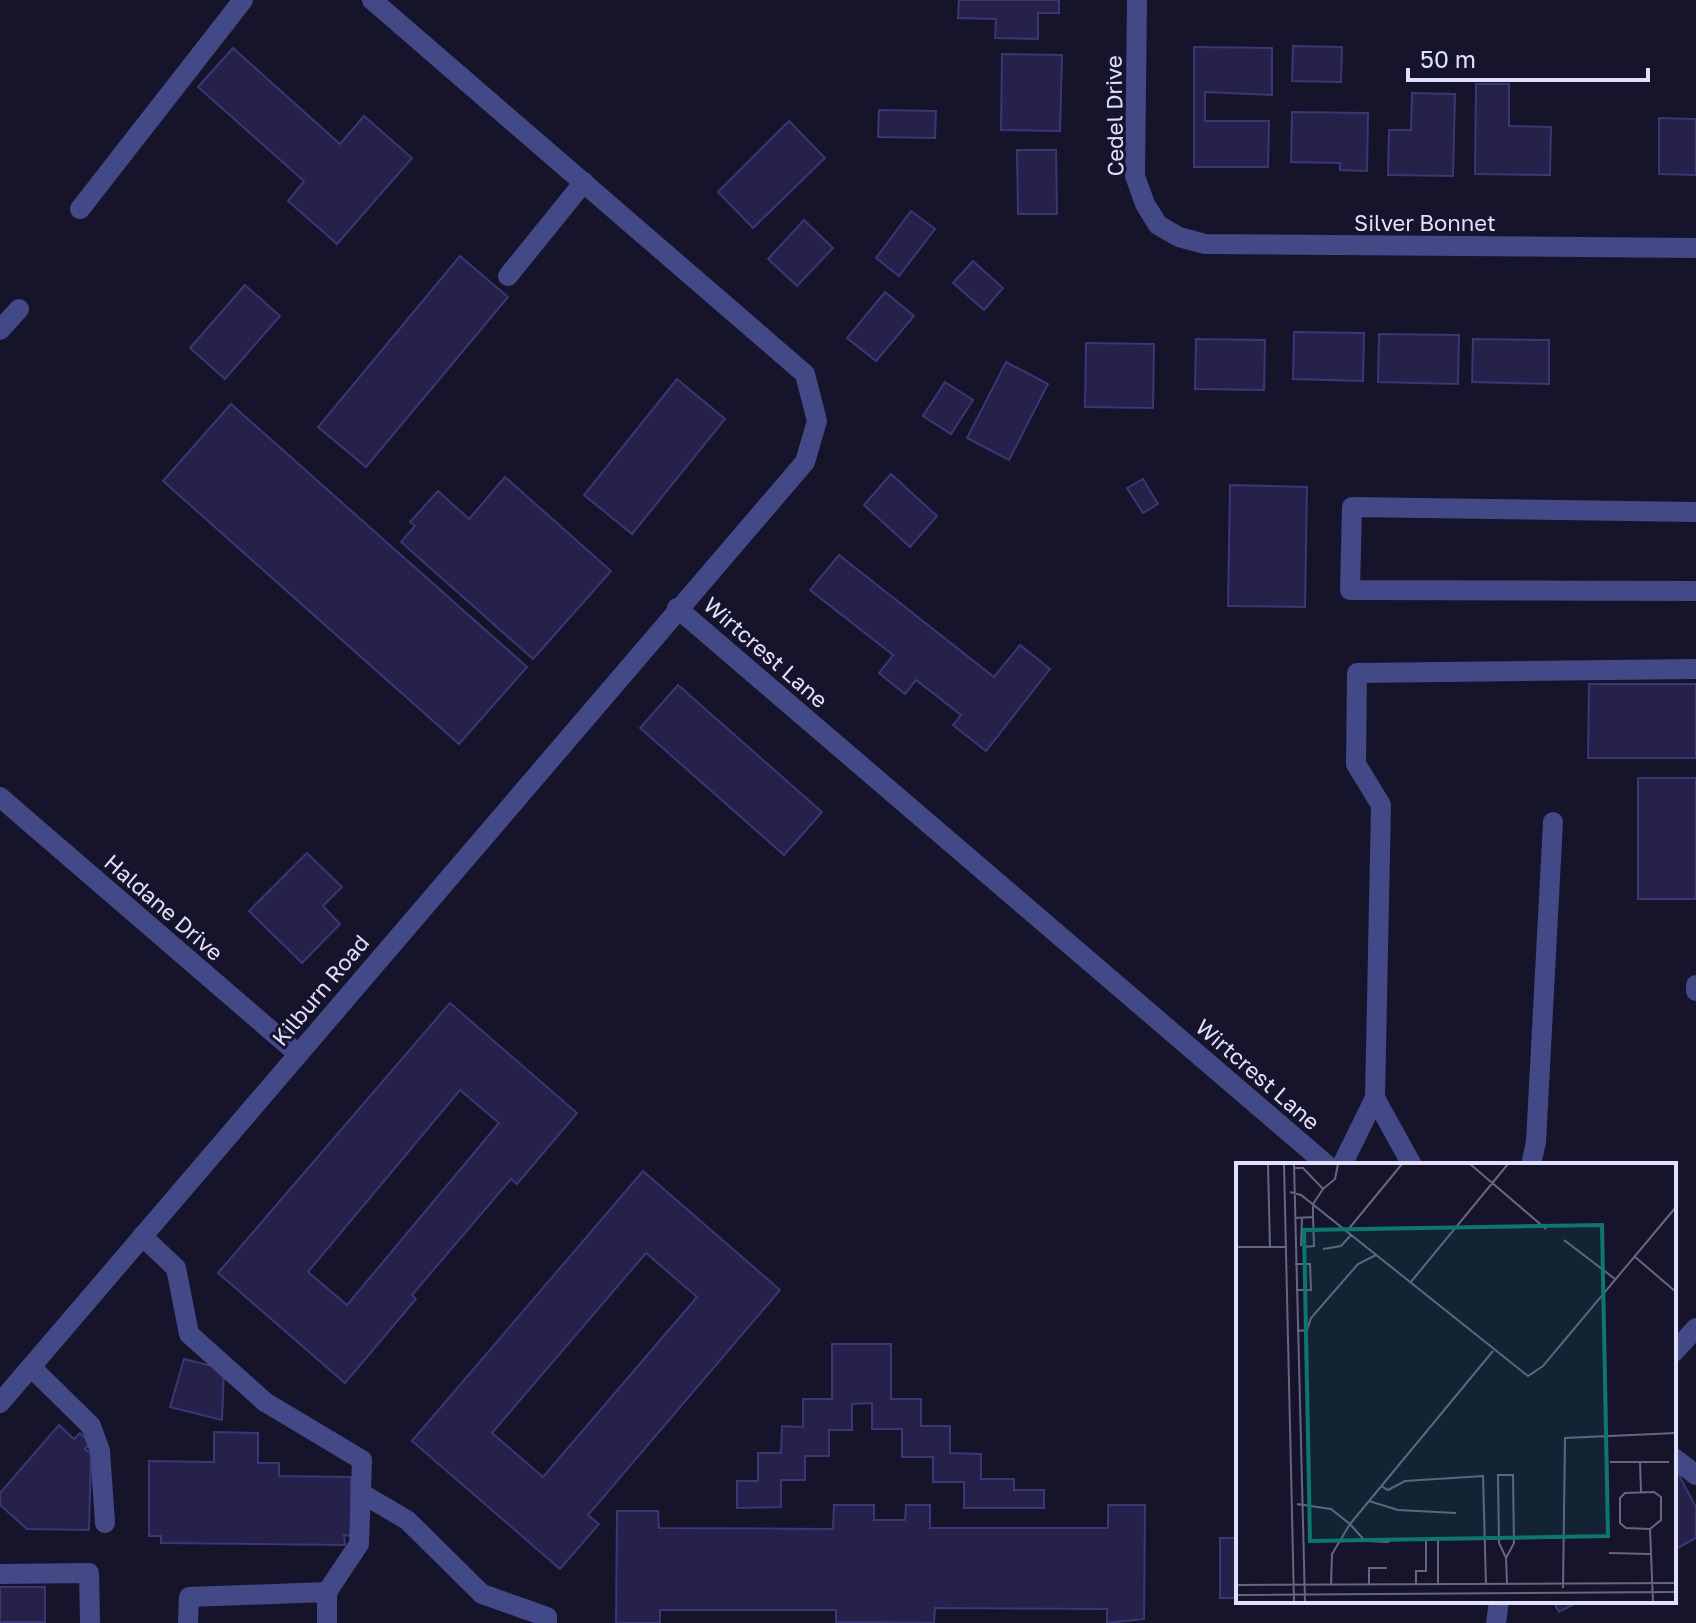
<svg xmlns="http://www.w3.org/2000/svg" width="1696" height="1623" font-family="'Golos Text',sans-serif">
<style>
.building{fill:#25214a;stroke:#3b3674;stroke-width:2;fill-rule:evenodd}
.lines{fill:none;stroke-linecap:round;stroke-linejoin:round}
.minor{stroke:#434886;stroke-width:20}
.labels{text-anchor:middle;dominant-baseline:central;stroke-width:6;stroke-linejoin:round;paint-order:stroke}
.street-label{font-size:22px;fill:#e1e0fc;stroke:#15142b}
.inset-road{fill:none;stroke:#67667f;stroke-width:2}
.view{fill:#0f766e;fill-opacity:0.15;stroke:#0f766e;stroke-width:4}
.inset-edge{fill:none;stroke:#e1e0fc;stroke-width:4}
</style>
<rect width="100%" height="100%" fill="#15142b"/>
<g class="building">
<polygon points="959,0 1059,0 1059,13 1038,13 1038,39 995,38 996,19 958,18"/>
<polygon points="1293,46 1342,47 1341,82 1292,81"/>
<polygon points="1194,47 1272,48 1272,95 1205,92 1205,121 1269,121 1268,167 1194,167"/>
<polygon points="233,48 340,144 364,116 412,158 337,244 288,201 304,181 198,87"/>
<polygon points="1002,54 1062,55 1060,131 1001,130"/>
<polygon points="1476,84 1509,84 1509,126 1551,127 1550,175 1475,174"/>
<polygon points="1412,93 1455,94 1453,176 1388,175 1389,130 1411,130"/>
<polygon points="879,110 936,111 935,138 878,137"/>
<polygon points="1292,112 1368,113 1367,171 1340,170 1340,163 1291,162"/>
<polygon points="1659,118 1696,119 1696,175 1659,174"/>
<polygon points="789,121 825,158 753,228 718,192"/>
<polygon points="1017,150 1056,150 1057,214 1018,214"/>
<polygon points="911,211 935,229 899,276 876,258"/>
<polygon points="804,220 833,248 797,286 768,259"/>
<polygon points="460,256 508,297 366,467 318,427"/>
<polygon points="973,261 1003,288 984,310 953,283"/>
<polygon points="245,285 280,316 225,379 190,348"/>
<polygon points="885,292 914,316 876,361 847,338"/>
<polygon points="1294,332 1364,333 1363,381 1293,379"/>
<polygon points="1379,334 1459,335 1458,384 1378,382"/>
<polygon points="1196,339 1265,340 1264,390 1195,389"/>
<polygon points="1473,339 1549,340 1549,384 1472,382"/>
<polygon points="1086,343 1154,344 1153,408 1085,407"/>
<polygon points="1006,362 1048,384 1009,460 967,438"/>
<polygon points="677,379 725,419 632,534 584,495"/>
<polygon points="945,382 973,400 951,434 923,416"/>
<polygon points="231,404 527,667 459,744 163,481"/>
<polygon points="891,474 937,516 910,547 864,505"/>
<polygon points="505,477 611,571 533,659 401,542 415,526 410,522 438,491 469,519"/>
<polygon points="1143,479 1158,504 1143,513 1127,488"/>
<polygon points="1230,485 1307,487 1305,607 1228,606"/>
<polygon points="839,555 994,677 1020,645 1050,669 986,751 953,725 961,715 916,680 905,694 879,673 893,655 810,590"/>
<polygon points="1589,684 1696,684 1696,758 1588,758"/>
<polygon points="678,685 822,812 784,855 640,728"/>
<rect x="1638" y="778" width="58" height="121"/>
<polygon points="307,853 342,887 323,906 340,924 302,963 249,911"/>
<path d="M450,1003L577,1113L517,1184L511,1179L412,1295L416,1299L345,1383L218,1273ZM460,1090L499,1123L347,1305L308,1272Z"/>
<path d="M643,1171L780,1290L588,1515L599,1524L560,1569L412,1441ZM646,1253L697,1297L543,1477L492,1433Z"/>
<polygon points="832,1344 891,1344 891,1399 921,1399 921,1426 950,1426 950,1453 981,1454 981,1479 1014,1479 1014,1490 1044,1490 1044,1508 964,1508 964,1482 933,1482 933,1457 902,1457 902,1429 872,1429 872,1403 852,1404 852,1430 829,1430 829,1456 805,1456 805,1480 781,1480 781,1507 737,1508 737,1481 758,1481 758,1453 781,1453 782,1426 803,1427 803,1399 832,1399"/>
<polygon points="184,1359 224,1369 222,1420 170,1407"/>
<polygon points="59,1425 74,1439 80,1433 90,1443 85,1449 91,1454 89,1530 27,1529 0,1505 0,1493"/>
<polygon points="214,1432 258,1433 258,1463 279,1463 279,1476 351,1477 351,1536 344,1535 345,1545 161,1543 161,1536 149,1536 149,1461 214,1462"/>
<polygon points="1674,1466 1696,1507 1696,1538 1674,1550"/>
<polygon points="834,1505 874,1505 874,1520 905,1520 906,1505 930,1505 930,1528 1108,1528 1108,1505 1145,1505 1144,1619 1107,1623 1107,1609 935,1608 934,1623 836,1622 836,1610 660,1610 660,1623 616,1623 617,1511 658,1511 659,1528 833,1529"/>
<rect x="1220" y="1538" width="18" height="60"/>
<rect x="0" y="1587" width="45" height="35"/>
<polygon points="1553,1601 1580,1601 1559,1612"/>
</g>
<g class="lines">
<g class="minor">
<polyline points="1137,0 1135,176 1145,204 1158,225 1179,237 1205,244 1696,248"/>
<polyline points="80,209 243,0"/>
<polyline points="508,276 584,182"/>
<polyline points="0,330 19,309"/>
<polyline points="1696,512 1352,507 1350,590 1696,591"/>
<polyline points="677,608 1327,1165"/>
<polyline points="0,797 297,1053"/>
<polyline points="1696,985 1696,991"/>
<polyline points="1342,1165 1375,1098"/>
<polyline points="1412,1165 1375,1098 1381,805 1356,764 1357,673 1696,669"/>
<polyline points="1531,1165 1536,1142 1553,822"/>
<polyline points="142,1236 176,1268 189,1334 265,1402 362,1460 359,1544 327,1592"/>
<polyline points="1674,1352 1696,1328"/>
<polyline points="31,1367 91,1426 100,1451 105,1523"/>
<polyline points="0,1403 805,462 817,421 805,374 372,0"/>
<polyline points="1674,1458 1696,1475"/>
<polyline points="361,1493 407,1520 482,1594 547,1617 547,1623"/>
<polyline points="0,1574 89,1573 90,1623"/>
<polyline points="188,1623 189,1597 327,1592 327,1623"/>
<polyline points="1496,1623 1499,1601"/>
</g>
</g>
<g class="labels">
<g class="street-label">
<text transform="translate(1114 116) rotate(-91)">Cedel Drive</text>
<text x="1425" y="222">Silver Bonnet</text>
<text transform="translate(766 652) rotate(41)">Wirtcrest Lane</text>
<text transform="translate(164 907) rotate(41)">Haldane Drive</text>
<text transform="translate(320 990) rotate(-50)">Kilburn Road</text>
<text transform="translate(1258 1074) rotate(41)">Wirtcrest Lane</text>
</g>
</g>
<g transform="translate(1236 1163)">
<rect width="440" height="440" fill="#15142b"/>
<path class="inset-road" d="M32,1L34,85M48,1L58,439M58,1L69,439M234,1L310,66M58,5H67L87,26L99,16L102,1M54,29L65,32L292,213L307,203L440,44M59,55L77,54V41L87,26M111,68L166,1M328,77L379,116M65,83L66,55M0,84H49M67,84L78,83L77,54M87,86L105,83L115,72M398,93L440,129M59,101H74L75,127H60M174,120L272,1M61,168L71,167L75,155L122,101L140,92M374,299H404M145,323L152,327L169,318L247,313L250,422M405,329L404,299H433M133,338L162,347L220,350M61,341L95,346L114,361L257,188M0,344L1,439M414,366L390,365L384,360V335L389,330L418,329L425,334V357L414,366L417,439M373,390L415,391M270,395L263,380L262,312H277L278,380L270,395L271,421M0,422L440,420M95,422L96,391L114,361L129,378L153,379M133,422V405H151M180,422V408H190V376H202V422M327,425L329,275L440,270M0,432L440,429"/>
<path class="view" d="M366,62L372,373L74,378L68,67Z"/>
<rect width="440" height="440" class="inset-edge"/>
</g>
<path d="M1408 68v12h240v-12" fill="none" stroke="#e1e0fc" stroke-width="4"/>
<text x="1420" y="68" font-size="24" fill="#e1e0fc" stroke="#15142b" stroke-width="6" paint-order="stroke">50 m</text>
</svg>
